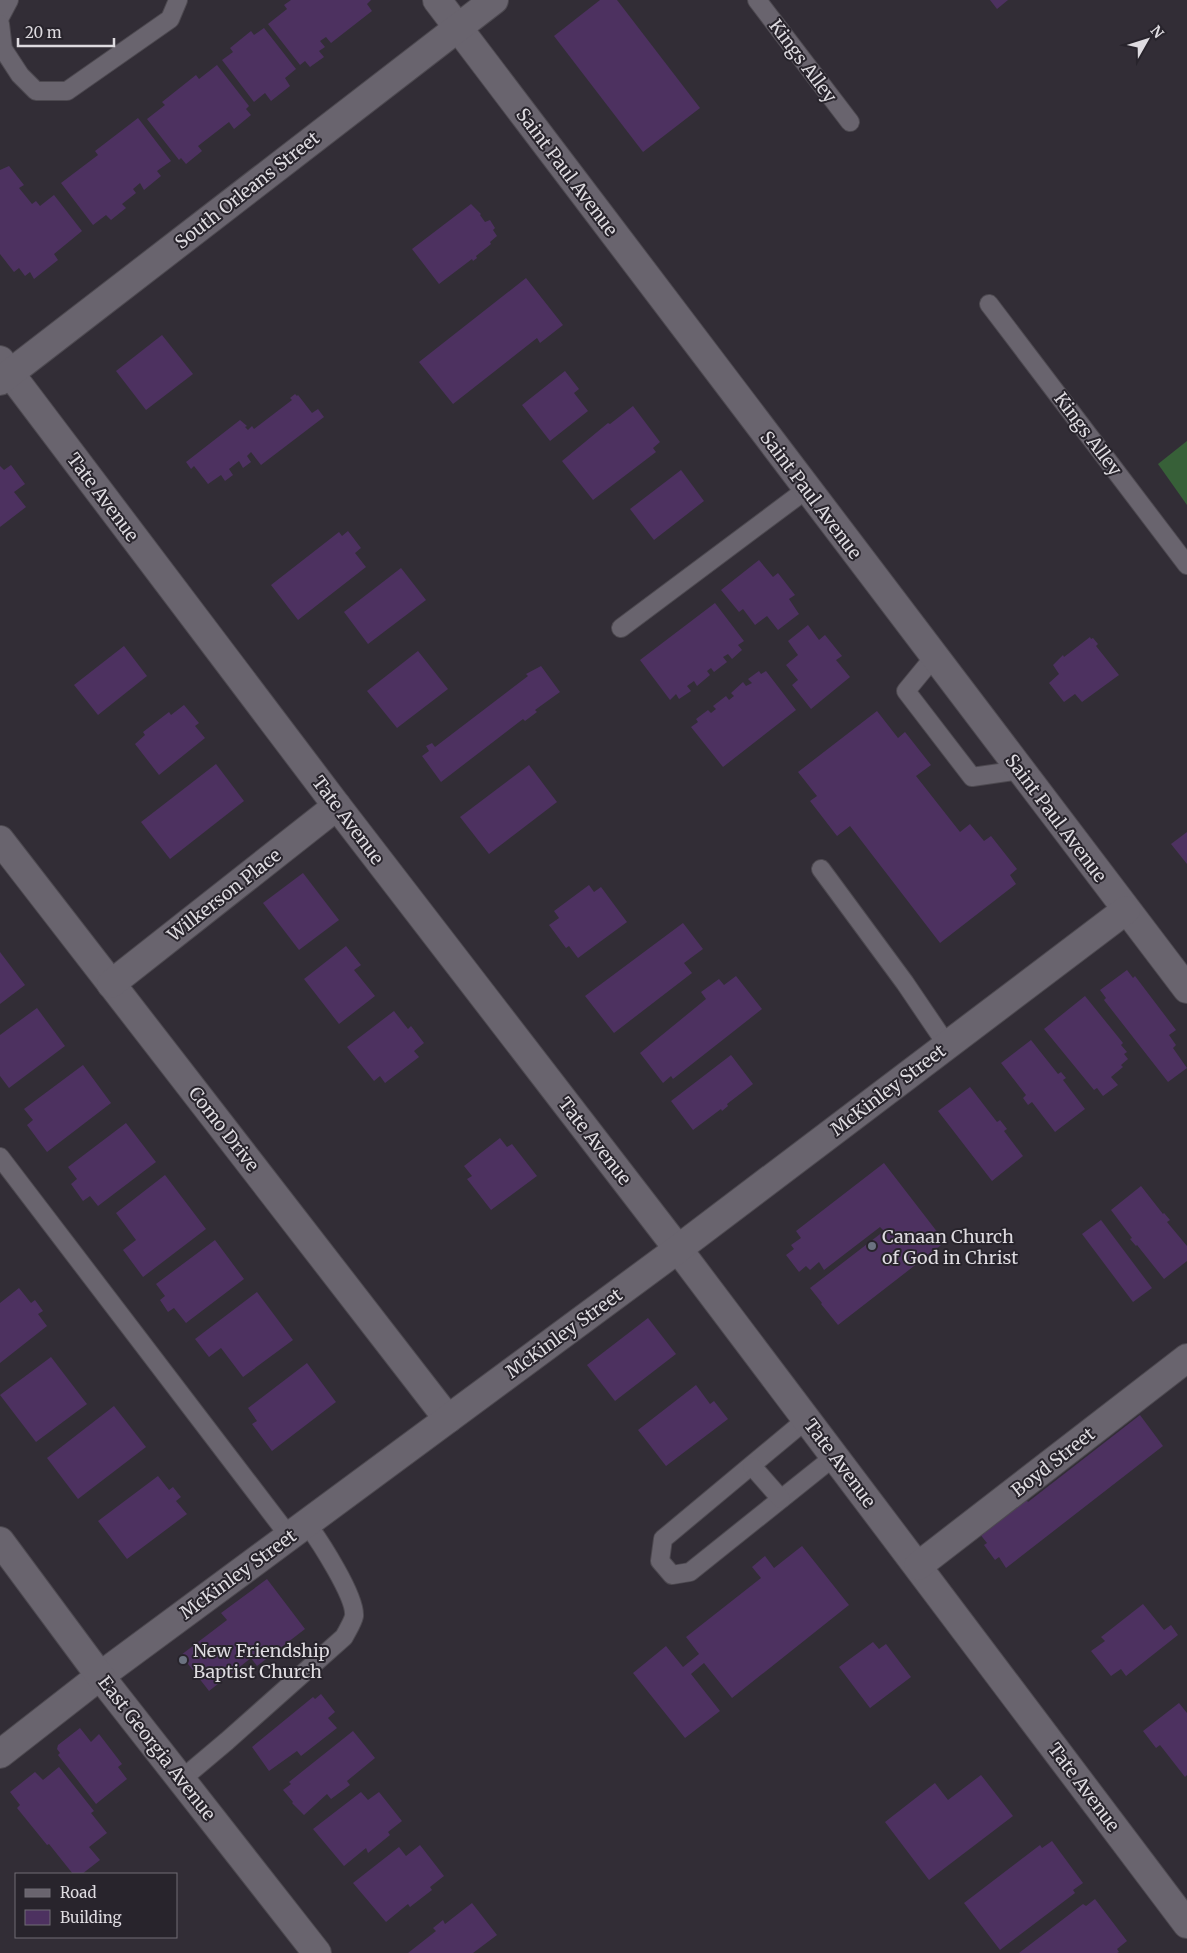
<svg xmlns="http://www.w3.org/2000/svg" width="1187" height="1953" font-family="Merriweather,serif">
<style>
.green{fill:#376038}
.building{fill:#4d3160}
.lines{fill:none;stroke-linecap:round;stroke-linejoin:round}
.lane-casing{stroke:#4d4950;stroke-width:20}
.street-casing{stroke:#4d4950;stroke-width:30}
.secondary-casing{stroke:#4d4950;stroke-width:30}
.lane{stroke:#69646e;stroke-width:18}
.street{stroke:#69646e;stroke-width:28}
.secondary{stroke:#69646e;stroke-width:28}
.worship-dot{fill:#6b7280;stroke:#28242c;stroke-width:2}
.labels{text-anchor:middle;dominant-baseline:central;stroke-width:4;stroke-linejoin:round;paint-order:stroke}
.street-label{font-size:18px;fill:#dedbe0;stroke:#28242c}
.poi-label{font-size:18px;fill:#dedbe0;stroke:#28242c;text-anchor:start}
</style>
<rect width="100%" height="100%" fill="#322d36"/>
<polygon class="green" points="1187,441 1187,505 1158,464"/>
<g class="building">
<polygon points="291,0 371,0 367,4 372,11 331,43 326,37 320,41 325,47 319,51 324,57 310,67 305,61 300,65 268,24 287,9 284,5"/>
<polygon points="600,0 617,0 700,108 643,152 554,36"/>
<polygon points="990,0 1008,0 997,9"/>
<polygon points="264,28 296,69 285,78 290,86 271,101 265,93 254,102 222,60 233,52 230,48 251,31 254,35"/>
<polygon points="217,65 249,106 246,109 251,115 234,129 229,122 198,146 202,151 186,164 181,158 179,160 147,119 165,105 162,102 196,75 199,79"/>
<polygon points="138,118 171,161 157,171 161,176 144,190 140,183 133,189 136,193 122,204 126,208 111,220 106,215 93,225 61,183 98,155 95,151"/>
<polygon points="9,166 24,185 19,188 32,204 36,201 40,206 54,195 82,231 54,254 58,260 34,279 30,272 25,276 19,268 14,272 0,254 0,170"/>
<polygon points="471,204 481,214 480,215 485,222 490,220 495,228 493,230 497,236 490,242 491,244 476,256 477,258 473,261 472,259 439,284 412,249"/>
<polygon points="526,278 563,325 540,343 537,338 453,404 419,362"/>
<polygon points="162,335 193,374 146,410 116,371"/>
<polygon points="565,371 579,389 574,393 588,411 550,441 522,405"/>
<polygon points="295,394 297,396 298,395 312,413 318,409 324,417 261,465 251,452 247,456 251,462 243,468 239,461 229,469 233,475 225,481 221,475 208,484 194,466 191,469 186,462 240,420 247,426 245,427 248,430 252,426 254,429 292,400 290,398"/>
<polygon points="633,406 660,442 653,448 656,452 593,500 562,461 608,423 610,424"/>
<polygon points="11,465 25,484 14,492 26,507 0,527 0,466 4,470"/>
<polygon points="681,470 704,501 654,540 630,509"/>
<polygon points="348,531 361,548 355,553 366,567 298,620 271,585 339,532 342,536"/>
<polygon points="759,560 773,577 778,573 795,595 789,599 799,614 778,630 767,616 755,625 743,609 739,612 721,590"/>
<polygon points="401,568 426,600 368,644 344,612"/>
<polygon points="715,603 744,641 738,645 742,650 732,659 728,654 723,657 727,662 714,672 711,668 707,671 710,675 697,686 694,681 687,686 691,691 679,699 676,694 670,700 640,660"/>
<polygon points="808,625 819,640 825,635 842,656 836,660 850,677 811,709 792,685 798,680 786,665 798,655 788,641"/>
<polygon points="1090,637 1091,639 1093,638 1098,644 1096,646 1119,675 1082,702 1075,694 1064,702 1049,683 1059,674 1053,665 1063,655 1064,657"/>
<polygon points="124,646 147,676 98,715 74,685"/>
<polygon points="418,651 448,689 397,728 367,691"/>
<polygon points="541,666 560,692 535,710 537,712 525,721 523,719 441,782 422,756 429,751 426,746 432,743 435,747 528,676 526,674"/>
<polygon points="759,671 761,674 766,671 796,710 723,767 691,727 698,722 696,719 708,710 711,713 716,709 713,706 726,696 729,700 734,696 731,693 743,682 746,686 752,683 748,679"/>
<polygon points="184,705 199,723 195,726 205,738 159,775 135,744 145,735 143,732 169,712 171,715"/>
<polygon points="877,711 898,738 905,732 931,765 916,776 960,832 970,824 984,841 991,836 1017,869 1010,875 1016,884 940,943 850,826 837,836 810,801 817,796 798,772"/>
<polygon points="216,764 244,801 170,859 141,822"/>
<polygon points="529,765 557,802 489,854 460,817"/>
<polygon points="1187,832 1187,864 1171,844"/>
<polygon points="303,873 339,920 299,950 263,903"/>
<polygon points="589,885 594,892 601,887 627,922 578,958 569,946 566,948 549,925 559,918 554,911"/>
<polygon points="683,923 703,949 684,963 692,973 614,1033 585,996"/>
<polygon points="346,946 361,965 354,970 375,996 339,1024 304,979"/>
<polygon points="0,952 25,985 0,1004"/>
<polygon points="1127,970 1133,978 1135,976 1176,1030 1169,1035 1176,1045 1173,1048 1187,1068 1168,1082 1104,1000 1106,998 1100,990"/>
<polygon points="736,976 762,1009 673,1079 671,1076 663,1083 640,1053 706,999 701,992 719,979 724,985"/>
<polygon points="1085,996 1123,1043 1121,1045 1127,1052 1124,1054 1128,1059 1121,1065 1123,1067 1111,1077 1118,1085 1103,1096 1097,1088 1094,1090 1044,1029"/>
<polygon points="37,1008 65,1046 9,1088 0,1076 0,1035"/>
<polygon points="394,1011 408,1029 411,1026 424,1043 414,1051 419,1057 385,1083 380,1076 374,1081 347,1047"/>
<polygon points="1031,1040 1058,1074 1061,1072 1066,1078 1063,1080 1085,1109 1055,1132 1032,1102 1028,1105 1023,1098 1026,1095 1001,1063"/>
<polygon points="731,1055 753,1084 727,1104 728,1106 722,1111 721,1109 693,1130 671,1101"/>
<polygon points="83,1065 111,1103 47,1152 27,1125 33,1120 24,1109"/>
<polygon points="970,1087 997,1122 1000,1120 1007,1129 1004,1131 1023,1156 992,1181 938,1111"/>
<polygon points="126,1123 156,1162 98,1206 90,1196 83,1201 71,1184 77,1179 68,1167"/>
<polygon points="500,1138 507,1147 512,1144 537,1176 491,1210 467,1179 472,1176 464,1166"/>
<polygon points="884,1163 945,1242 838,1325 821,1304 822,1303 810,1288 884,1231 880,1227 824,1270 819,1262 810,1270 806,1266 799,1272 786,1255 794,1249 791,1245 801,1238 796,1231"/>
<polygon points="165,1175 206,1229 143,1277 123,1250 136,1240 116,1213"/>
<polygon points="1141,1186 1163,1214 1164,1213 1170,1220 1167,1222 1187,1246 1187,1261 1164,1279 1137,1245 1136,1246 1130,1239 1132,1238 1111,1210"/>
<polygon points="1101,1220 1152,1288 1133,1302 1082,1234"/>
<polygon points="215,1240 244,1279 186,1323 174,1308 168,1312 160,1300 165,1296 156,1284"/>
<polygon points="19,1288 31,1303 35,1300 43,1311 38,1314 47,1326 0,1363 0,1303"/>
<polygon points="257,1292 293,1340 243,1377 221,1348 209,1357 195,1339"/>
<polygon points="648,1318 676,1354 615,1401 587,1365"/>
<polygon points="51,1357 87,1404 36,1442 0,1395"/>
<polygon points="307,1363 336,1402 272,1451 252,1424 257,1421 248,1408"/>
<polygon points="696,1385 710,1404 714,1401 728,1419 666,1466 638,1430"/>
<polygon points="114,1406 146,1447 78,1499 47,1458"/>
<polygon points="1140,1415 1163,1446 1006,1568 999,1557 995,1560 984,1545 987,1543 979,1533 1025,1498 1028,1502"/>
<polygon points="158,1476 169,1490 173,1487 181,1497 176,1501 187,1514 127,1559 98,1521"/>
<polygon points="802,1546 849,1605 732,1698 704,1663 691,1674 720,1711 685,1738 633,1673 666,1646 683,1667 699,1654 686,1637 761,1578 752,1567 765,1556 774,1568"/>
<polygon points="267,1579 305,1629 257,1666 251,1658 209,1691 181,1655 227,1620 221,1613"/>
<polygon points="1143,1604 1164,1630 1171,1625 1178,1635 1126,1676 1121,1669 1111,1676 1091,1651 1105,1641 1101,1637"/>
<polygon points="873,1642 879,1649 886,1644 911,1677 870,1708 839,1667"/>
<polygon points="321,1694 335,1712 328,1718 337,1728 301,1756 297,1751 269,1771 252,1747 313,1697 315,1699"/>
<polygon points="1179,1703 1187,1713 1187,1775 1185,1777 1160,1745 1156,1748 1143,1731"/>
<polygon points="80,1728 91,1742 99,1734 122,1764 118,1767 127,1779 96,1804 58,1755 60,1753 57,1749 58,1745"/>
<polygon points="353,1731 375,1758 347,1781 350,1785 331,1799 327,1794 304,1815 292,1803 293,1802 283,1790 291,1784 289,1782"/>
<polygon points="59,1767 94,1811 91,1813 107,1833 89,1847 100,1860 82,1874 73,1874 49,1844 47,1845 17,1808 20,1805 10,1792 35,1772 43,1780"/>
<polygon points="981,1775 1013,1816 929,1880 885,1822 935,1783 948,1800"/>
<polygon points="361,1792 368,1800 379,1792 402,1821 388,1832 390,1835 368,1853 366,1848 344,1866 313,1829"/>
<polygon points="1052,1841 1083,1883 1073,1890 1075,1893 1000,1950 964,1903 1040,1845 1042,1848"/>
<polygon points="420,1845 444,1876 430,1887 432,1890 410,1907 408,1904 386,1922 353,1883 399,1847 406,1856"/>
<polygon points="1095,1899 1127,1941 1117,1949 1119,1952 1117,1953 1019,1953 1083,1904 1086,1906"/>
<polygon points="472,1903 497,1935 473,1953 408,1953 436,1931 433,1928 443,1920 445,1924"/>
</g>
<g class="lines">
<defs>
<g id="lane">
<polyline points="757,0 850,122"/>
<polyline points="0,17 9,0"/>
<polyline points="0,24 3,49 20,75 36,91 67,91 170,19 178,0"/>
<polyline points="989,304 1187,565"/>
<polyline points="621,628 807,489"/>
<polyline points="934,657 906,691 972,777 1020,770"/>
<polyline points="821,869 905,983 947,1045"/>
<polyline points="0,1157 289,1536"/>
<polyline points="807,1419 663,1539 660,1561 672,1575 690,1572 835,1456"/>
<polyline points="752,1466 781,1499"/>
<path d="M182,1779L227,1741L344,1637C347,1631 353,1622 354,1616C356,1597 319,1540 307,1524"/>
</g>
<g id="street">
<polyline points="437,0 1187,989"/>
<polyline points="0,360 337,806 678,1249 1187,1924"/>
<polyline points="0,381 494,0"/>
<polyline points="0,840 448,1419"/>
<polyline points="111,984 337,806"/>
<polyline points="918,1566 1187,1358"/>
<polyline points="0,1754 100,1676 678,1249 1126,910"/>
</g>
<polyline id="secondary" points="0,1541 100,1676 317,1953"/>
</defs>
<use href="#lane" class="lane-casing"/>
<use href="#street" class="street-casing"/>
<use href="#secondary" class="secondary-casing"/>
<use href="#lane" class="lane"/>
<use href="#street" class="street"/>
<use href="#secondary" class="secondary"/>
</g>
<g class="worship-dot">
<circle cx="872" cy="1246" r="5"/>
<circle cx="183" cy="1660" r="5"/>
</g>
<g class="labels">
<g class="street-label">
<text transform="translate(803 61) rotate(53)">Kings Alley</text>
<text transform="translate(567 172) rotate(53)">Saint Paul Avenue</text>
<text transform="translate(247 190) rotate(-38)">South Orleans Street</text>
<text transform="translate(1088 434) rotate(53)">Kings Alley</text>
<text transform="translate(811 495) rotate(53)">Saint Paul Avenue</text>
<text transform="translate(103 497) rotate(53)">Tate Avenue</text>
<text transform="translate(1056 818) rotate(53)">Saint Paul Avenue</text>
<text transform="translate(348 820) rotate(53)">Tate Avenue</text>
<text transform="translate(224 895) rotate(-38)">Wilkerson Place</text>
<text transform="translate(888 1090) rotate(-37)">McKinley Street</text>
<text transform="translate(224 1129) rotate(52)">Como Drive</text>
<text transform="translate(595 1141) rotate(52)">Tate Avenue</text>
<text transform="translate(564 1333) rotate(-36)">McKinley Street</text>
<text transform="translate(1053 1462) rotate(-38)">Boyd Street</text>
<text transform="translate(840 1463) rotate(53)">Tate Avenue</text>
<text transform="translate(238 1574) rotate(-36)">McKinley Street</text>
<text transform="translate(157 1748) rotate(52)">East Georgia Avenue</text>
<text transform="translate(1084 1787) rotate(53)">Tate Avenue</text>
</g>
<g class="poi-label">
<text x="882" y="1236">Canaan Church<tspan x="882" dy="21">of God in Christ</tspan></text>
<text x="193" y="1650">New Friendship<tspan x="193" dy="21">Baptist Church</tspan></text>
</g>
</g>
<rect x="15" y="1873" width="162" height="65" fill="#28242c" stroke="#716d74"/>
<rect x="25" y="1889" width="25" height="8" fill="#69646e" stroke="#716d74"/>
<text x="60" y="1898" font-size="15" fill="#dedbe0">Road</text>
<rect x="25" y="1910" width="25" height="15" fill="#4d3160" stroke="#716d74"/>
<text x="60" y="1923" font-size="15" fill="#dedbe0">Building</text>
<g transform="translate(1147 40) rotate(51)" stroke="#28242c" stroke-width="4" paint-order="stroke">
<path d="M0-4L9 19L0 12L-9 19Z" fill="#dedbe0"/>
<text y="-8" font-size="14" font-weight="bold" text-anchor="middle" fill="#dedbe0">N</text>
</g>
<path d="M18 38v8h96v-8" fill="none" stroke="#dedbe0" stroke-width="2.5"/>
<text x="25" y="38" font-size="15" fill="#dedbe0" stroke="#28242c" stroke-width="4" paint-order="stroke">20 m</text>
</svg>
